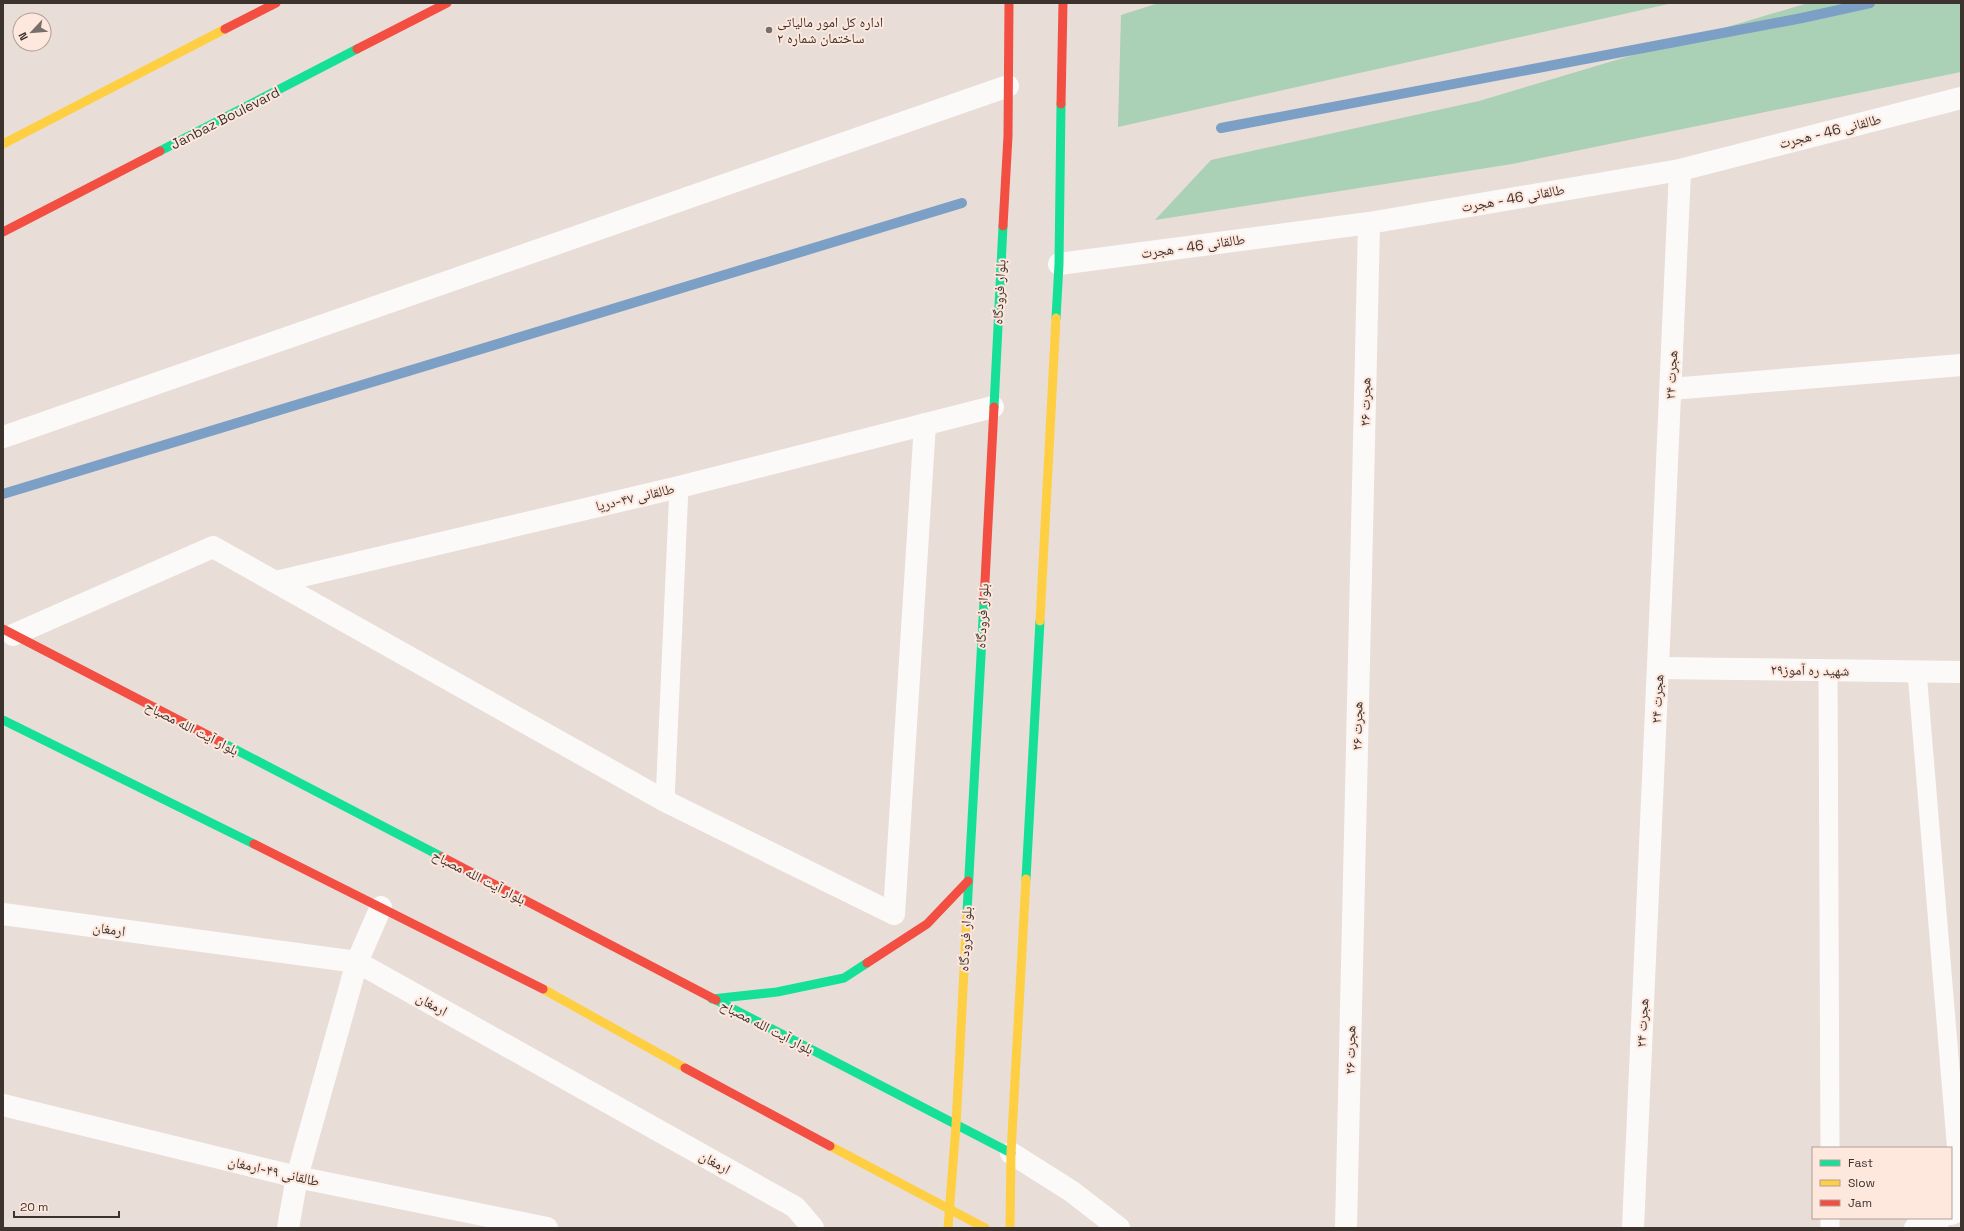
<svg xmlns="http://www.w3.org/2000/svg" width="1964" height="1231" font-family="'Space Grotesk','Noto Naskh Arabic',sans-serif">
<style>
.green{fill:#aad0b5}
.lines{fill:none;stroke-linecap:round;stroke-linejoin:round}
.stream{stroke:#7c9fc6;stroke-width:10}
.lane{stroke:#fcfaf9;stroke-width:19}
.street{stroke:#fcfaf9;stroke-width:22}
.fast{stroke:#16e098;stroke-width:9}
.slow{stroke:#ffcf43;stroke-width:9}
.jam{stroke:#f24e42;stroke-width:9}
.poi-dot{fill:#796e6a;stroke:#fee7dc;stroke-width:1.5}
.labels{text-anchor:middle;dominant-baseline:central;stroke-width:4;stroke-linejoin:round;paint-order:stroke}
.poi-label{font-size:14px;fill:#3c332f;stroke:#fee7dc;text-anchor:start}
.street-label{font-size:14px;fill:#3c332f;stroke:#fee7dc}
</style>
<rect width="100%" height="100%" fill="#e9ddd7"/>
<g class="green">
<polygon points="1159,3 1673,3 1118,127 1121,15"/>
<polygon points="1808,3 1961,3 1961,72 1512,164 1155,220 1211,160 1479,101"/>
</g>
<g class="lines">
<g class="stream">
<polyline points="1221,128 1802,18 1870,3"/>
<polyline points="3,494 962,203"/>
</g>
<g class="lane">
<polyline points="1828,670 1830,1148"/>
<polyline points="1917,672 1961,1201"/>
<polyline points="665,801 679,487"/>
<polyline points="1830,1218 1830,1228"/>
</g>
<g class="street">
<polyline points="1059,264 1369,223 1680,170 1961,98"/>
<polyline points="1671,389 1961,365"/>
<polyline points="3,437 1008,86"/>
<polyline points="276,582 679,487 993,407"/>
<polyline points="13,635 213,547 665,801 894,914 925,424"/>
<polyline points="1658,668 1961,672"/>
<polyline points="3,914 357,962 795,1207 813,1228"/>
<polyline points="3,1105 297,1177 547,1228"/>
<polyline points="1011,1153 1071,1191 1119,1228"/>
<polyline points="1951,1214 1961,1210"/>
<polyline points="288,1228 297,1177 357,962 381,907"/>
<polyline points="1346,1228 1369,223"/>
<polyline points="1633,1228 1680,170"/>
<polyline points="1915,1228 1941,1218"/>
</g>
<g class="fast">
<polyline points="160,151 357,49"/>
<polyline points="1056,318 1059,264 1061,104"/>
<polyline points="994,407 1003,226"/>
<polyline points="3,720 254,844"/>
<polyline points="221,742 442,857"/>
<polyline points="1026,879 1040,621"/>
<polyline points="967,912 984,601"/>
<polyline points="712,999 777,992 844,978 867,963"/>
<polyline points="716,1000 1011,1153"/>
</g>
<g class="slow">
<polyline points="3,144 225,29"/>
<polyline points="1040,621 1056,318"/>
<polyline points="543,989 685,1068"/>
<polyline points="830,1146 985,1228"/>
<polyline points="948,1228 956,1125 967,912"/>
<polyline points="1010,1228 1011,1153 1026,879"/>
</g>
<g class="jam">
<polyline points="225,29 276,3"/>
<polyline points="357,49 447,3"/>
<polyline points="1061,104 1063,3"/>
<polyline points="1003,226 1008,136 1009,3"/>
<polyline points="3,232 160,151"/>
<polyline points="984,601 994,407"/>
<polyline points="3,629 221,742"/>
<polyline points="254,844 543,989"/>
<polyline points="442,857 716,1000"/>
<polyline points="867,963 927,924 968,881"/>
<polyline points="685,1068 830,1146"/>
</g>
</g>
<circle class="poi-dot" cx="769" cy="30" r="4"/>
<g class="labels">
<g class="poi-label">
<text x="777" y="22">اداره کل امور مالیاتی<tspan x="777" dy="16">ساختمان شماره ۲</tspan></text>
</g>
<g class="street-label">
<text transform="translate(225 118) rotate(-27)">Janbaz Boulevard</text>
<text transform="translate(1830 131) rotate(-14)">طالقانی 46 - هجرت</text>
<text transform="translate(1513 198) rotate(-10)">طالقانی 46 - هجرت</text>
<text transform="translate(1193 246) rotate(-8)">طالقانی 46 - هجرت</text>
<text transform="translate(999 292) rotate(-87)">بلوار فرودگاه</text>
<text transform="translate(1671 375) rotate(-87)">هجرت ۲۴</text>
<text transform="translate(1365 402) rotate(-89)">هجرت ۲۶</text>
<text transform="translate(635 497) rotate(-13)">طالقانی ۴۷-دریا</text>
<text transform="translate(982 616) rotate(-87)">بلوار فرودگاه</text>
<text transform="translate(1810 670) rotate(1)">شهید ره آموز۲۹</text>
<text transform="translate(1657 699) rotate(-87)">هجرت ۲۴</text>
<text transform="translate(1357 726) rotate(-89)">هجرت ۲۶</text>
<text transform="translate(192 728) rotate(27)">بلوار آیت الله مصباح</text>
<text transform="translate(479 877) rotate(27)">بلوار آیت الله مصباح</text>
<text transform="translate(109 929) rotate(8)">ارمغان</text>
<text transform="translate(965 939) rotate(-87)">بلوار فرودگاه</text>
<text transform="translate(432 1004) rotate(29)">ارمغان</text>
<text transform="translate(1642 1023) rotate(-87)">هجرت ۲۴</text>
<text transform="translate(767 1027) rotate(27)">بلوار آیت الله مصباح</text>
<text transform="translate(1350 1050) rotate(-89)">هجرت ۲۶</text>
<text transform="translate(715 1162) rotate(29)">ارمغان</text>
<text transform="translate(274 1171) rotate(13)">طالقانی ۴۹-ارمغان</text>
</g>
</g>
<rect width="1964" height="1231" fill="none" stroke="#3c332f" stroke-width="8"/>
<rect x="1812" y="1147" width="140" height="72" fill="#fee7dc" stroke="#b09f97"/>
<rect x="1820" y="1160" width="20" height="6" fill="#16e098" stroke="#b09f97"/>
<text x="1848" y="1167" font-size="12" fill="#3c332f">Fast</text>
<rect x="1820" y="1180" width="20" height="6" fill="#ffcf43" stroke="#b09f97"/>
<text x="1848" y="1187" font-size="12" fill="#3c332f">Slow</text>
<rect x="1820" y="1200" width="20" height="6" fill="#f24e42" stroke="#b09f97"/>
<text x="1848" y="1207" font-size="12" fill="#3c332f">Jam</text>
<g transform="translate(32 32) rotate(244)"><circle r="19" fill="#fee7dc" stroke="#b09f97"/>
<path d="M0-3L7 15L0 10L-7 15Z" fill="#796e6a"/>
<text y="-6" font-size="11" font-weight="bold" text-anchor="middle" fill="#3c332f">N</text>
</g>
<path d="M14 1211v6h105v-6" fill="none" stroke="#3c332f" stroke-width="2"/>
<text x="20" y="1211" font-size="12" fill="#3c332f" stroke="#fee7dc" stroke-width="3" paint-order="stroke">20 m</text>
</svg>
